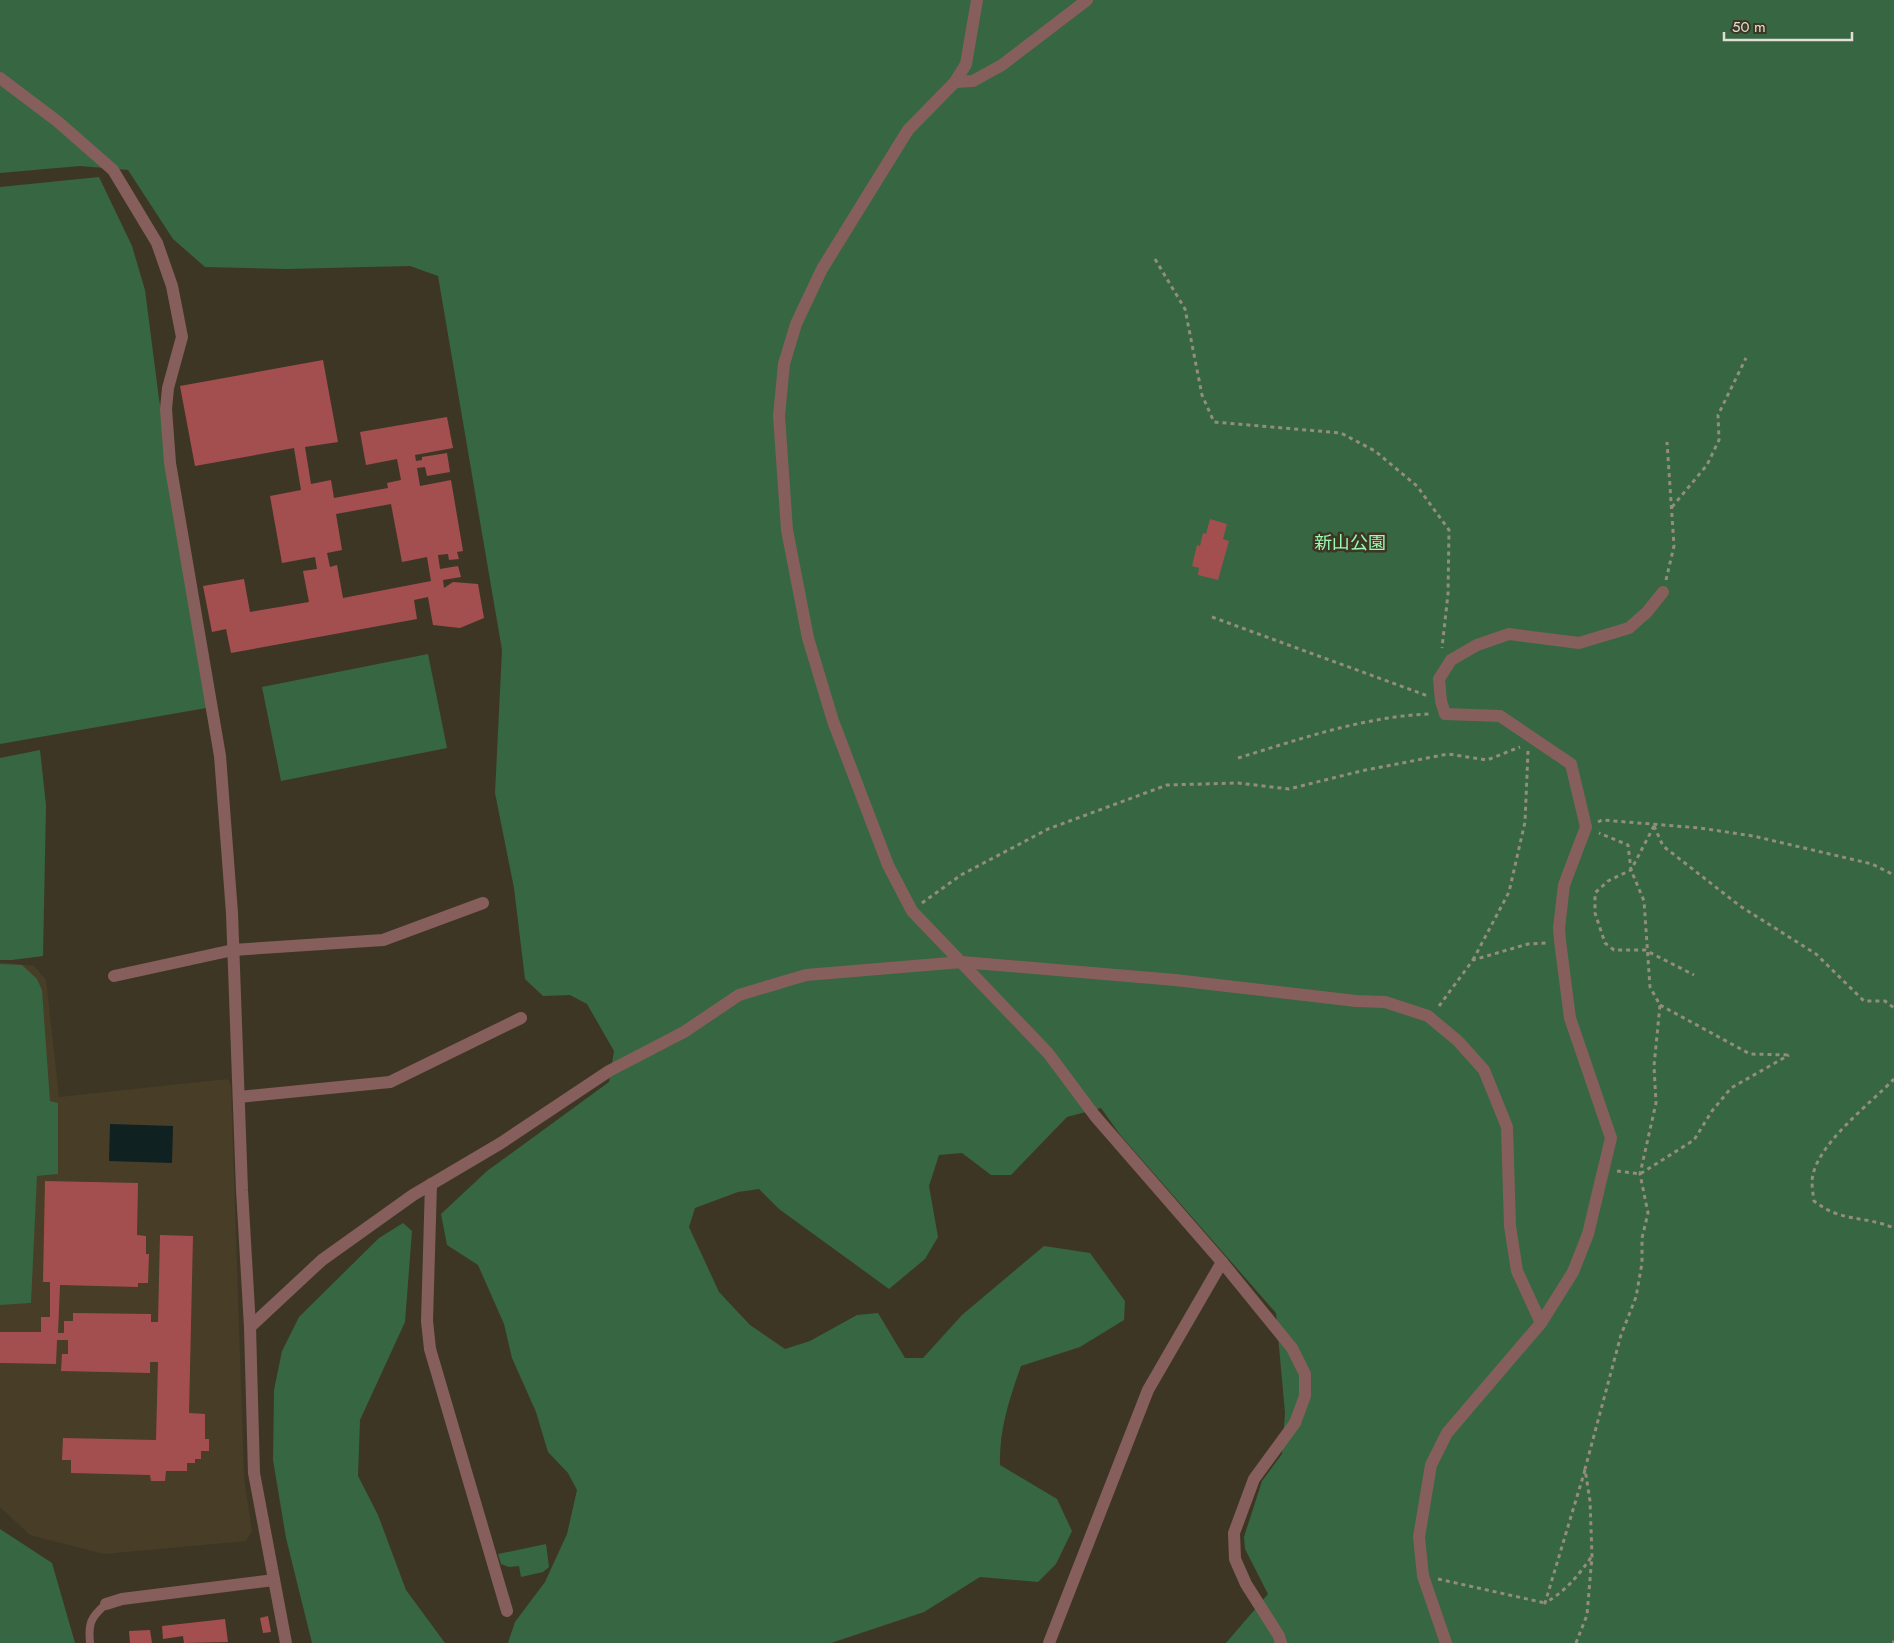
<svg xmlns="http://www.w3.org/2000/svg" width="1894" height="1643" font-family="Jost,'Noto Sans JP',sans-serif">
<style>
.built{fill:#483d26}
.green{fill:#366642}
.water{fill:#102122}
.building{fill:#a44f4f;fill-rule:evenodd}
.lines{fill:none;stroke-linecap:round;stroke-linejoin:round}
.path{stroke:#938d80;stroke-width:3;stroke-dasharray:4 4;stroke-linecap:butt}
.service{stroke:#865f5c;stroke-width:8}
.minor{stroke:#865f5c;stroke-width:12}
.tertiary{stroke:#865f5c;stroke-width:12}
.labels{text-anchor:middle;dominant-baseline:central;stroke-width:5;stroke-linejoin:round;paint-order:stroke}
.park-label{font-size:18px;fill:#95fcb0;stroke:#3e3625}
</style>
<rect width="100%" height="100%" fill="#3e3625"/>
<polygon class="built" points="0,962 34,966 46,980 59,1097 228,1079 231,1087 244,1478 252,1531 246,1541 104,1554 30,1535 0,1507"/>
<g class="green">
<path d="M0,0H1894V1643H1226L1268,1594L1245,1549L1244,1537L1262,1481L1282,1454L1285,1413L1276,1313L1121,1136L1101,1108L1067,1117L1011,1175H991L962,1153L939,1155L929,1186L938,1237L925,1259L889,1289L779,1209L759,1189L738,1192L695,1208L689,1227L719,1292L750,1325L785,1349L810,1341L857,1315L878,1313L905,1358H923L962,1315L1044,1246L1090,1253L1125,1301L1124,1320L1080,1347L1021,1366C1009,1400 999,1430 1000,1465L1057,1499L1072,1531L1056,1564L1038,1582L980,1577L924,1612L831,1643H508L515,1622L545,1582L567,1534L577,1490L568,1473L548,1452L536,1412L512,1358L504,1324L478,1265L447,1245L441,1214L487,1171L609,1082L614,1051L587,1004L570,995L543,996L525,979L514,888L495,793L502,650L438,276L410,266L286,269L205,267L173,239L128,170L80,166L0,173Z"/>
<polygon points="99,177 132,246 145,290 159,399 212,707 0,744 0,187"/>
<polygon points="428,654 447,748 281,781 262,687"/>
<polygon points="40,750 46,805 43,956 12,960 0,960 0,758"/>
<polygon points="0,964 22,965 37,979 42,990 50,1101 58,1103 58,1174 37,1176 31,1303 0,1305"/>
<polygon points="403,1223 412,1231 405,1322 360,1420 358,1476 378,1515 406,1590 445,1643 312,1643 286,1538 273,1460 274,1390 282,1351 299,1317 379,1238"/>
<polygon points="0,1529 52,1563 75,1643 0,1643"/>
<polygon points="546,1544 549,1567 543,1572 521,1577 519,1566 509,1567 501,1564 498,1554"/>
</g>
<polygon class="water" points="110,1124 173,1126 172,1163 109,1161"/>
<g class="building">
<path d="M323,360L338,442L305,447L311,484L331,480L334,498L388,488L387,483L401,480L397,459L366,465L360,432L447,417L453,448L415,455L416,461L422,460V457L447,453L450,472L427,476L425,467L417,468L420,486L451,480L463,551L457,552L459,559L449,560L448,554L438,555L440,569L458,566L461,577L443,580L444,588L453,582L478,584L484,618L460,628L433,625L428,597L414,600L417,619L231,653L226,629L212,632L203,586L244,579L250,612L309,602L303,571L317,569L315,557L282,563L270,496L301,490L294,448L195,466L180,386ZM391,504L402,562L427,557L431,581L343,598L337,565L330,567L327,553L342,550L336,514Z"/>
<polygon points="1210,519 1227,524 1223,539 1229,541 1218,580 1198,575 1199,568 1192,566 1197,545 1200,546 1203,533 1206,534"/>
<polygon points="45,1181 138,1183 137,1235 146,1236 146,1254 149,1254 148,1283 138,1283 138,1287 60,1285 58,1333 64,1333 64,1321 73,1321 73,1313 151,1314 151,1322 158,1322 160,1235 193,1236 189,1413 205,1414 205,1439 209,1439 209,1451 201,1451 201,1459 195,1459 195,1463 187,1463 187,1471 166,1471 165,1481 151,1481 150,1475 71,1473 71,1460 62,1460 63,1438 156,1440 158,1362 150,1362 150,1373 61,1371 62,1354 68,1354 68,1340 57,1340 56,1364 0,1363 0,1332 41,1332 41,1317 50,1317 50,1282 43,1282"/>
<polygon points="268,1616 271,1632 263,1633 260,1618"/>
<polygon points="225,1619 228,1642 184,1643 183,1636 163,1639 162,1626"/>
<polygon points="150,1630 152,1643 130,1643 129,1631"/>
</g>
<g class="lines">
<g class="path">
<polyline points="1155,259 1185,309 1202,395 1214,422 1341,433 1375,451 1417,486 1449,530 1448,594 1442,648"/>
<polyline points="1672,507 1707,465 1719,440 1718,415 1746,358"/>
<polyline points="1666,580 1674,546 1667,442"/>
<polyline points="1212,617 1428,696"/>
<path d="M1238,758C1301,739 1365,716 1431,714"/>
<polyline points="1598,822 1602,820 1700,828 1753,836 1872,864 1894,875"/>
<polyline points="1654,826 1663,846 1740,906 1816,954 1864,1001 1885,1001 1894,1008"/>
<polyline points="1654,826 1631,870 1608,881 1595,893 1595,913 1605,943 1614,950 1645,950 1694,975"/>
<polyline points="922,903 961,875 1048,829 1167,785 1238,783 1289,789 1361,771 1448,754 1487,760 1520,747"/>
<polyline points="1473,960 1509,892 1525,822 1528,751"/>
<polyline points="1660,1005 1750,1054 1789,1055"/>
<polyline points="1439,1006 1473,960 1528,944 1547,943"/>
<path d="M1894,1079C1870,1104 1814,1146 1812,1181C1812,1187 1813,1194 1814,1201C1842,1223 1863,1215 1894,1228"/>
<polyline points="1617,1171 1640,1174 1694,1140 1712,1111 1731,1088 1789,1055"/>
<path d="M1585,1470L1545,1603C1566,1591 1578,1576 1592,1556"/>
<polyline points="1438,1579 1545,1603"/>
<polyline points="1576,1643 1587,1615 1592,1556 1590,1501 1585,1469 1621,1335 1636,1297 1642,1263 1642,1238 1648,1213 1640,1174 1656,1103 1654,1066 1660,1005 1650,987 1644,901 1631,870 1628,845 1599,833"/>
<polyline points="1893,1643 1894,1641"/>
</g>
<path class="service" d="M90,1643C88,1623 91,1617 106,1604"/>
<g class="minor">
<polyline points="977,0 966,64 955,82 908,130 822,269 796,324 784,364 779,416 787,530 808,638 833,721 888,865 912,911 1048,1053 1095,1116 1222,1262 1292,1348 1305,1374 1305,1396 1295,1423 1254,1479 1234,1533 1235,1559 1246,1584 1279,1636 1281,1643"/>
<polyline points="0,78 57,121 113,170 157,243 172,286 182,337 168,388 166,409 170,463 220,756 232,913 242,1190 250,1327"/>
<polyline points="955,82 973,81 1002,65 1087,0"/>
<polyline points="114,976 233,950 383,940 483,903"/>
<polyline points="239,1097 390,1082 521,1018"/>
<polyline points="431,1184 427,1321 430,1349 507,1611"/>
<polyline points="250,1327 322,1260 413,1195 501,1143 609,1071 684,1032 739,995 806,975 962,962 1175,980 1356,1001 1385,1002 1428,1016 1458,1041 1484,1070 1507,1127 1510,1226 1517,1271 1541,1323"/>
<polyline points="106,1604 122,1599 274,1580"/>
<polyline points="1049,1643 1148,1390 1222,1262"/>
<polyline points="1446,1643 1423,1576 1419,1537 1431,1465 1447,1433 1541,1323 1573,1272 1588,1234 1611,1138 1570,1018 1560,941 1559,928 1564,885 1586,827 1571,764 1500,716 1445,714 1441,701 1439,679 1451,660 1477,645 1509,634 1579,643 1629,628 1647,612 1663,592"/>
</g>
<polyline class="tertiary" points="250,1327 254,1473 286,1643"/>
</g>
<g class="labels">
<g class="park-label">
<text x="1350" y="543">新山公園</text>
</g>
</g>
<path d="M1724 32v8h128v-8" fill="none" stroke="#e3ded4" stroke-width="2.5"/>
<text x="1732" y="32" font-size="15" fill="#e3ded4" stroke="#3e3625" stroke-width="4" paint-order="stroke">50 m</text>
</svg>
